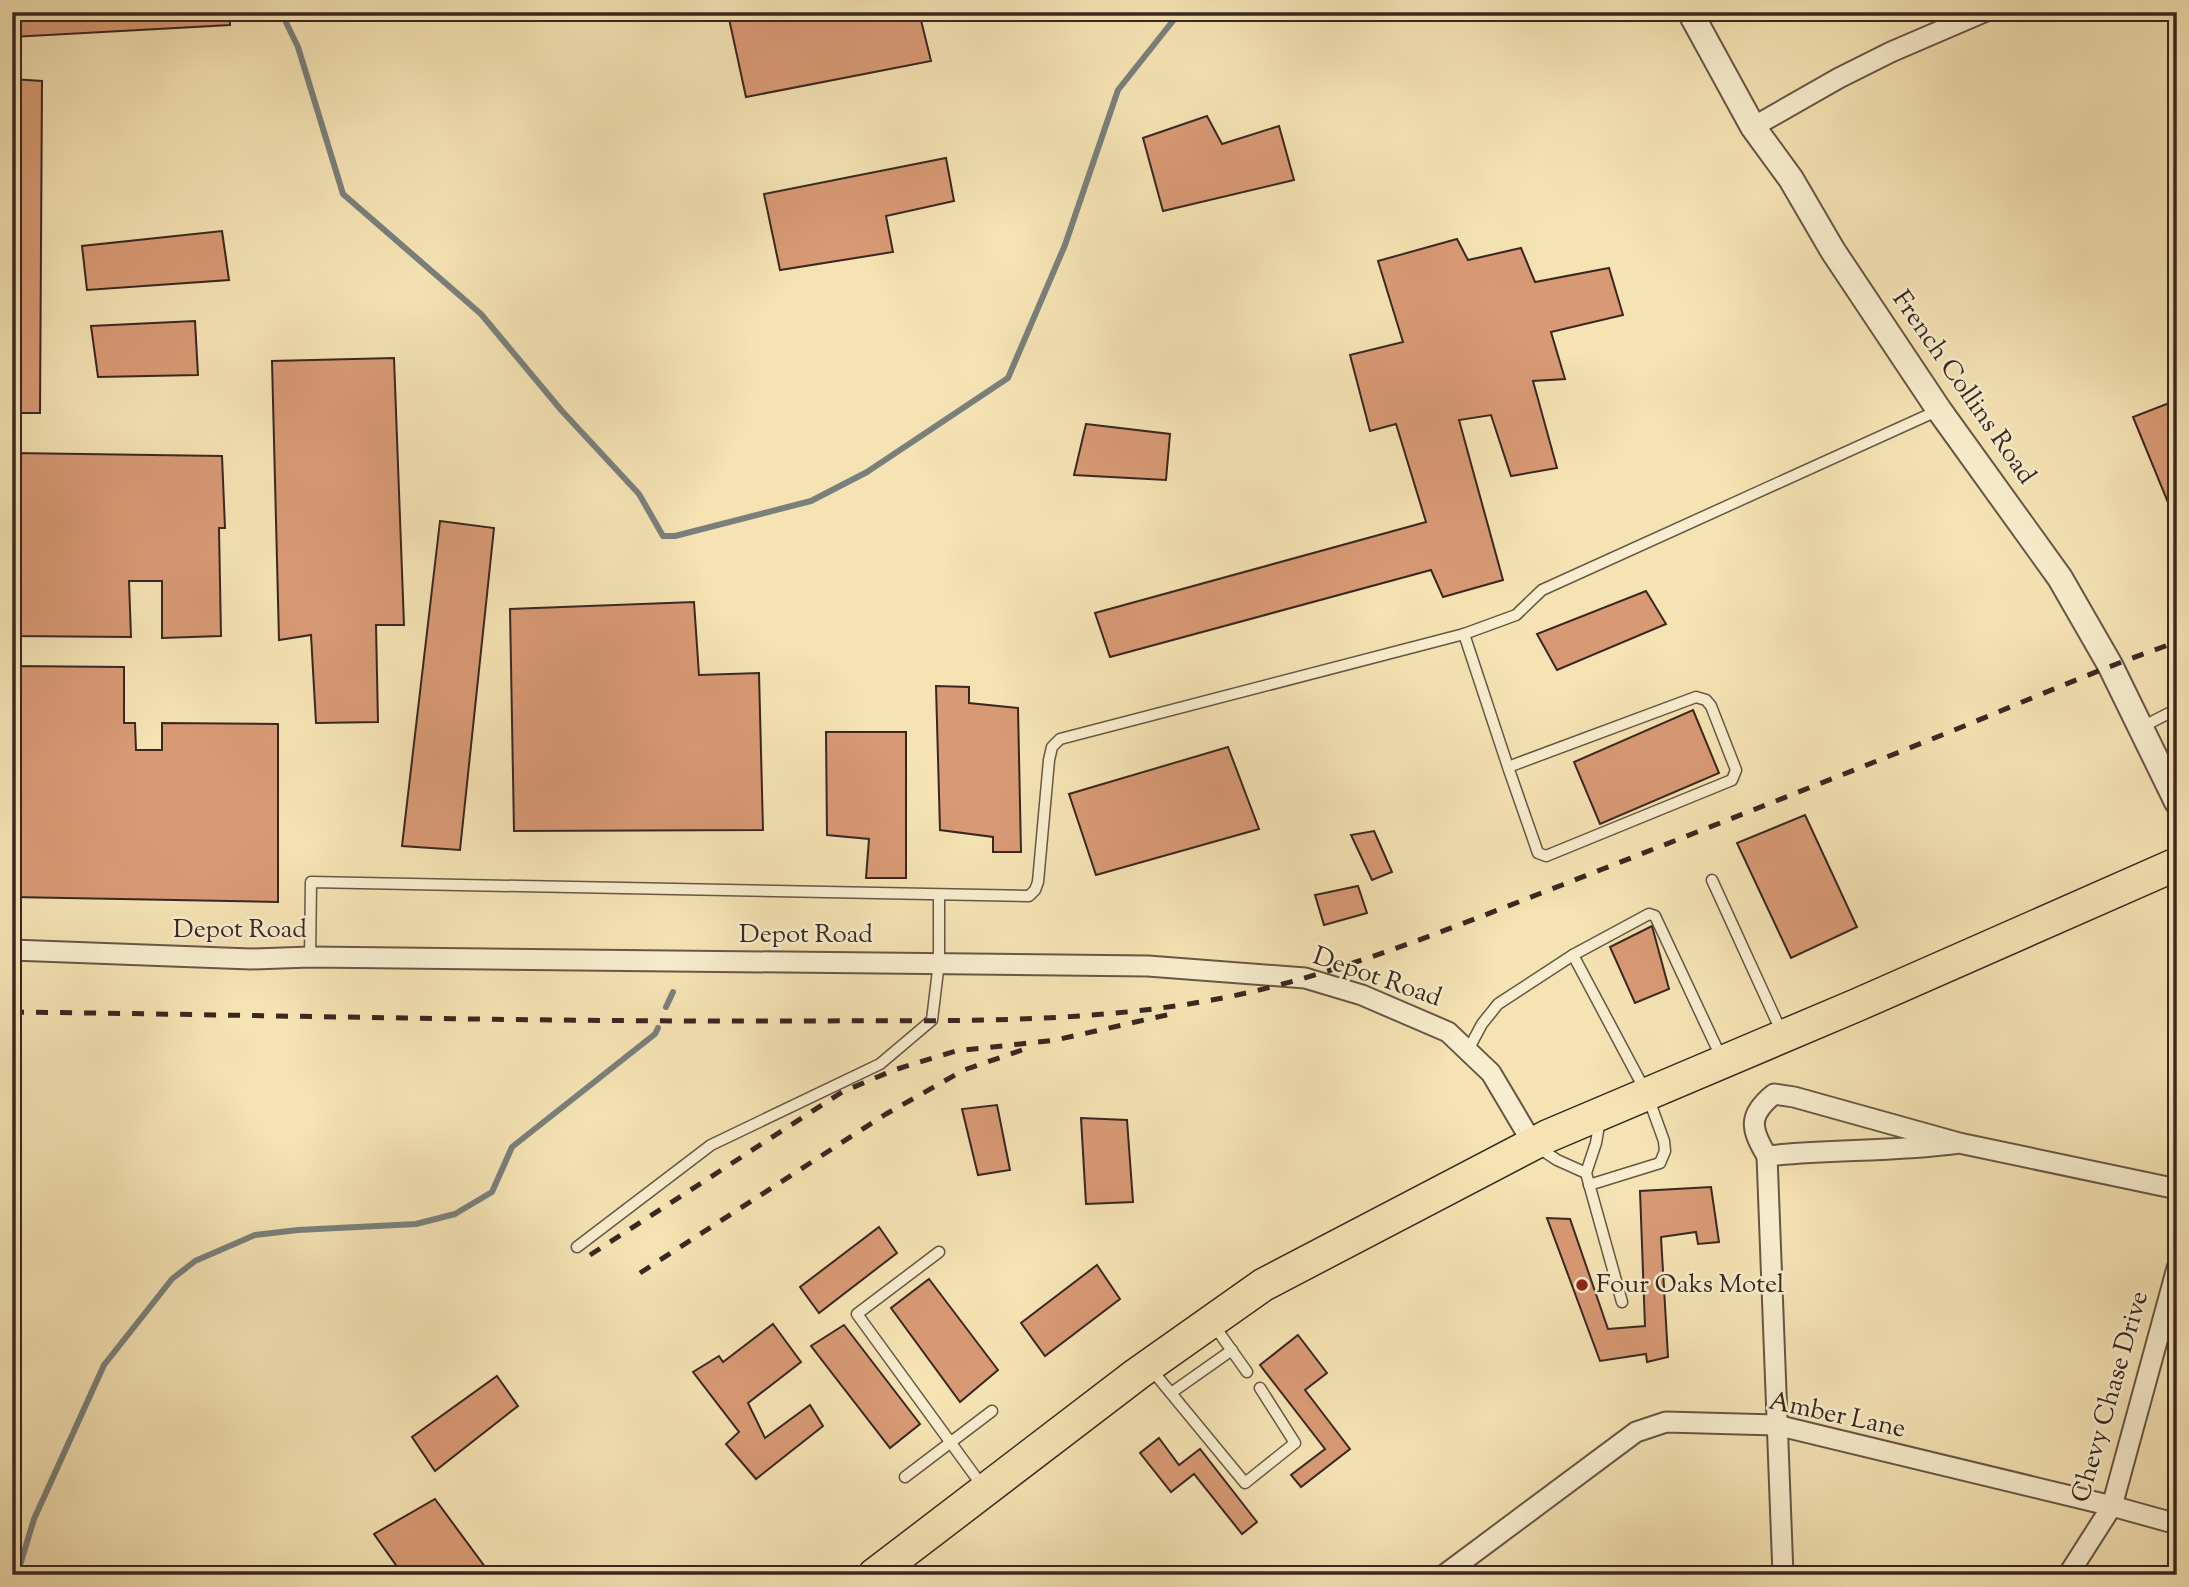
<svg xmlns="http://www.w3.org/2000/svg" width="2189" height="1587" font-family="'Sorts Mill Goudy',serif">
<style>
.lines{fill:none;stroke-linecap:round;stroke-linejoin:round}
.stream{stroke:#79807c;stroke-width:6}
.building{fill:#d89a75;stroke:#392720;stroke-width:2}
.service-casing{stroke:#685645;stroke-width:13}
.minor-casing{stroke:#685645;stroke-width:23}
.tertiary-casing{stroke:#685645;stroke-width:28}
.primary-casing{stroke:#392720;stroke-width:35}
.service{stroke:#f8edce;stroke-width:10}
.minor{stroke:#f8edce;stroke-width:19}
.tertiary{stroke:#f8edce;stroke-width:24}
.primary{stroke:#f5e3b4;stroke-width:32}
.rail{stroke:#392720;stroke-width:5;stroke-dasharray:12 12;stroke-linecap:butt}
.poi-dot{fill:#8f2418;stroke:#f8edce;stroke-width:2.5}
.labels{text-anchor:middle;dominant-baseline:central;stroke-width:5;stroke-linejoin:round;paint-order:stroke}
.street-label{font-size:26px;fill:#392720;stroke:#f8edce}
.poi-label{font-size:26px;fill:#392720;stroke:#f8edce;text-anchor:start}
</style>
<rect width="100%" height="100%" fill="#f5e3b4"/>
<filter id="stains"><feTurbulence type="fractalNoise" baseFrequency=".00286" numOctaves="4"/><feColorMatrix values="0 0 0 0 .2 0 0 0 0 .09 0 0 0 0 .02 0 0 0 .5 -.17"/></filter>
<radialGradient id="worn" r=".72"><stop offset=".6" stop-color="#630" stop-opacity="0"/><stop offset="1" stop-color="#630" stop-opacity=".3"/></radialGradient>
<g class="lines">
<g class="stream">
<polyline points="281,12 298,47 343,194 481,314 562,411 639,494 663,536 675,536 811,501 867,472 1008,378 1065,245 1118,90 1180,12"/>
<polyline points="666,1007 673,992"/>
<polyline points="17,1575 34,1519 104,1365 172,1279 195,1261 255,1235 298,1230 416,1224 455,1214 492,1192 512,1147 655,1034 658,1028"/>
</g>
</g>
<g class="building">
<polygon points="12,12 230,12 230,25 12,37"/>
<polygon points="740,12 919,12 931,61 746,97 728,14"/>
<polygon points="12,79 42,81 40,413 12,413"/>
<polygon points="1207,116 1222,144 1279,126 1294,180 1163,211 1143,138"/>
<polygon points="946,158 954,201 886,216 893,252 780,270 764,194"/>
<polygon points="222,231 229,280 87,290 82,246"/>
<polygon points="1457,239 1468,260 1521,248 1535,282 1609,268 1623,315 1551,332 1565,379 1533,381 1557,468 1511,476 1491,415 1459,420 1503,580 1443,597 1431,570 1110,657 1095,613 1426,522 1396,424 1370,431 1350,355 1403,342 1378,261"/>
<polygon points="195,321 198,375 98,377 91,326"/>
<polygon points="394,358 404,625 376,625 378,722 316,723 311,635 279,640 272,361"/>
<polygon points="2177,400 2177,522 2176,522 2133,417"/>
<polygon points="1086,424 1170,434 1166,480 1074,475"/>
<polygon points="12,453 222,456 225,528 219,528 221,636 162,638 162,581 129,581 131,637 12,636"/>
<polygon points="440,521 494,528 460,850 402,846"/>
<polygon points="1646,591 1666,624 1557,670 1537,634"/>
<polygon points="694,602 699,675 759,673 763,830 514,831 510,609"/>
<polygon points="12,666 124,667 124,723 135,723 136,750 162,750 162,723 278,724 278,902 12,897"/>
<polygon points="936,686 969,687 969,703 1018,708 1021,852 993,852 993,837 940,830"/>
<polygon points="1693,710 1719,773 1600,824 1574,762"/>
<polygon points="826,732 906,732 906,878 866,878 869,839 827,835"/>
<polygon points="1228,747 1259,829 1096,875 1069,794"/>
<polygon points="1805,815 1857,927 1791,958 1737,843"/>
<polygon points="1374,831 1392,872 1372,880 1351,835"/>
<polygon points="1358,886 1367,913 1324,925 1315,895"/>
<polygon points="1652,926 1669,989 1635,1003 1610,947"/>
<polygon points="997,1105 1010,1170 978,1175 962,1109"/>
<polygon points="1081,1118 1127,1120 1133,1202 1086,1204"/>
<polygon points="1711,1187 1719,1242 1698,1244 1696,1232 1661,1237 1668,1357 1647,1362 1646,1354 1600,1361 1547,1218 1570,1219 1608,1329 1645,1326 1640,1191"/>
<polygon points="879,1227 897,1253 819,1313 800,1287"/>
<polygon points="1097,1265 1120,1299 1045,1356 1021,1323"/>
<polygon points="929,1279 998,1370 960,1402 891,1308"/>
<polygon points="773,1324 801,1362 748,1403 765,1438 810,1405 823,1426 756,1479 726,1444 739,1432 693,1372 719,1356 723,1362"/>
<polygon points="844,1325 920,1424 890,1448 811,1346"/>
<polygon points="1298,1335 1327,1373 1305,1390 1350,1449 1301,1487 1291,1475 1325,1449 1260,1365"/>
<polygon points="497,1376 518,1406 435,1471 412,1437"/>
<polygon points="1159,1438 1179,1465 1200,1449 1257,1522 1242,1534 1194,1474 1171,1492 1140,1453"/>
<polygon points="435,1499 491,1575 403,1575 374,1534"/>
</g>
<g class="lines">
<defs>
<g id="service">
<polyline points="2140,728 2177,709"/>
<polyline points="1508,767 1538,853 1546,856 1732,780 1736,770 1711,706 1706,700 1696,697 1508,767 1464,634 1516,615 1542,590 1939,410"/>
<polyline points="1712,880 1782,1033"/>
<polyline points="1573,955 1649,914 1655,916 1721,1057"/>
<polyline points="310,957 311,882 1029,896 1035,890 1038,882 1049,760 1052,747 1060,739 1464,634"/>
<polyline points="1468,1050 1482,1024 1498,1004 1573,955 1647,1094 1664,1141 1665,1151 1660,1163 1589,1185"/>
<polyline points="1539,1148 1557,1160 1586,1173 1622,1302"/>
<polyline points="1586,1173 1596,1143 1600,1119"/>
<polyline points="577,1247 711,1145 880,1064 932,1020 939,962 939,895"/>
<polyline points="939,1252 857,1314 983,1487"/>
<polyline points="1213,1324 1247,1372"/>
<polyline points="1151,1369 1245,1483 1295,1443 1260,1388"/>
<polyline points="1171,1393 1232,1350"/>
<polyline points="905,1477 992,1411"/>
</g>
<g id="minor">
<polyline points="1753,127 1839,78 1891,52 1984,12"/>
<polyline points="12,950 251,959 310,957 1148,966 1305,978 1362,995 1448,1032 1491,1073 1533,1144"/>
<path d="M1959,1143C1895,1152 1830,1149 1767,1156C1750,1128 1748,1115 1774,1094L1794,1097L1959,1143L2177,1189"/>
<polyline points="1767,1156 1783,1575"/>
<polyline points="1444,1575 1636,1432 1666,1422 1776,1425 2112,1506 2177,1524"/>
<polyline points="2068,1575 2112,1506 2177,1268"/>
</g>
<polyline id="tertiary" points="1690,12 1753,127 1791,179 1833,251 1939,410 2060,578 2110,665 2177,802"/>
<polyline id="primary" points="874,1575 1137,1374 1263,1285 1548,1136 1857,1005 2177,864"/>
</defs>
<use href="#service" class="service-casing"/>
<use href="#minor" class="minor-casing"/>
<use href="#tertiary" class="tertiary-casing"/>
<use href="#primary" class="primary-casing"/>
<use href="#service" class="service"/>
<use href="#minor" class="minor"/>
<use href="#tertiary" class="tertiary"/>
<use href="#primary" class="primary"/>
<g class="rail">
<path d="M12,1012C274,1015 535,1022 797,1021C949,1020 1106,1026 1255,991C1360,966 1461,924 1562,885C1687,836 1812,787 1937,737C2017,705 2095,670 2177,642"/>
<polyline points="590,1255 842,1092 894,1070 956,1051 1056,1040 1171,1014"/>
<polyline points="640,1273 886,1114 964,1070 1022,1050"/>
</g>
</g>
<circle class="poi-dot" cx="1582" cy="1285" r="7"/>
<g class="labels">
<g class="street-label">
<text transform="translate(1963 388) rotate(55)">French Collins Road</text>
<text x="240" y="930">Depot Road</text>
<text x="806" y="935">Depot Road</text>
<text transform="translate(1377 978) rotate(19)">Depot Road</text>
<text transform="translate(2111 1397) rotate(-74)">Chevy Chase Drive</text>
<text transform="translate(1837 1416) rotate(12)">Amber Lane</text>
</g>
<g class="poi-label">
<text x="1596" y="1285">Four Oaks Motel</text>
</g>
</g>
<rect width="2189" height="1587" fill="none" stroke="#f5e3b4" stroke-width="42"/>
<rect x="14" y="14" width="2161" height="1559" fill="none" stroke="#392720" stroke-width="3.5"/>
<rect x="21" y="21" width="2147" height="1545" fill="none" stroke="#392720" stroke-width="2"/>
<rect width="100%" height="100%" filter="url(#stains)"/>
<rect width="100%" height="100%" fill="url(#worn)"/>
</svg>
